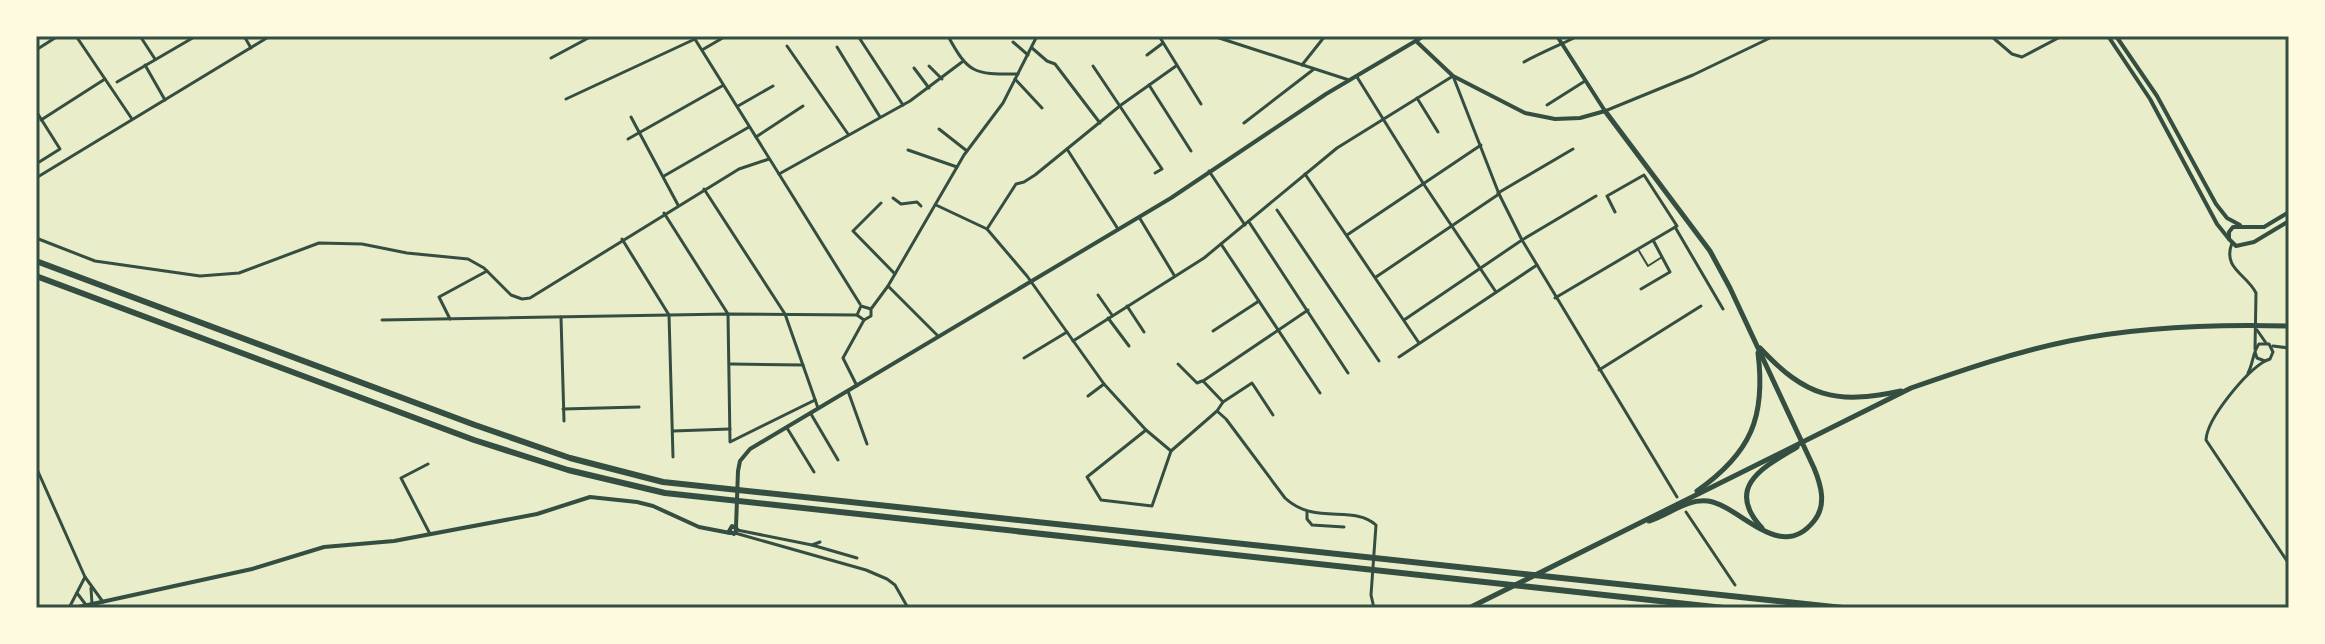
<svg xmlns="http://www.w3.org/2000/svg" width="2325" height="644" font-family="'Source Sans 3',sans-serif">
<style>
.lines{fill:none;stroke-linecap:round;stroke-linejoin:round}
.pedestrian{stroke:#344e41;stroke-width:2}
.minor{stroke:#344e41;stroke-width:3}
.tertiary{stroke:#344e41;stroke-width:4}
.trunk{stroke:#344e41;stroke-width:5}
.motorway{stroke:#344e41;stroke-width:6}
.neatline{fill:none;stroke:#344e41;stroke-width:3}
</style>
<rect width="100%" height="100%" fill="#e9edc9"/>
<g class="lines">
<polyline class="pedestrian" points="1639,251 1648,266 1662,257"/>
<g class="minor">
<polyline points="76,36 132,119"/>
<polyline points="140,36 155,59"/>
<polyline points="244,36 251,48"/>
<polyline points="693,36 860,304"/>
<polyline points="858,36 903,105"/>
<path d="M948,36C969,75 975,74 1018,74"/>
<polyline points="1159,36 1201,104"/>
<polyline points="1213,36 1349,80"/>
<polyline points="1991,36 2012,54 2022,57 2062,36"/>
<polyline points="1013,42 1028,55"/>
<polyline points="787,46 848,134"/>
<polyline points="837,47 880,117"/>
<polyline points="1032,48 1047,61 1055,64 1100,123"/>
<polyline points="36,50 58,36"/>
<polyline points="702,50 726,36"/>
<polyline points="1147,55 1163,43"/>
<polyline points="551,58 592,36"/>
<path d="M1524,62C1542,52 1560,45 1578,36"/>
<polyline points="145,65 165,100"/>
<polyline points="1302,65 1325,36"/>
<polyline points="929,66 942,79"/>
<polyline points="1093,66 1162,169 1155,173"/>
<polyline points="914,68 929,88"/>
<polyline points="1357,77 1423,183 1496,292"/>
<polyline points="1015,79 1042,108"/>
<polyline points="117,82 196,36"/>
<polyline points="1149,85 1191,151"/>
<polyline points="1417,98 1438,132"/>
<polyline points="566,99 695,39"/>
<polyline points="1547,105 1585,81"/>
<polyline points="738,106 773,86"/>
<polyline points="36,111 60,149 36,164"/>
<polyline points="1605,111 1693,75 1774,36"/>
<polyline points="631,117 678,205"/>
<polyline points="41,120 105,79"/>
<polyline points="1244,123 1314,69"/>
<polyline points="939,129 967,151"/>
<polyline points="756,137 803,106"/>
<polyline points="628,139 722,86"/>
<polyline points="1067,149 1118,229"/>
<polyline points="908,150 957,167"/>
<polyline points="1209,171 1245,225"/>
<polyline points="779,174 910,101 962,62"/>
<polyline points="1305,174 1419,343"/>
<polyline points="664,176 749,127"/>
<polyline points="36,178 270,36"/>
<polyline points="704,189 785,314 818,408"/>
<polyline points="1498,193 1573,149"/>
<polyline points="893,198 901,204 917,202 921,206"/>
<polyline points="881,203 853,231 895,274"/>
<polyline points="936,205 987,229 1027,276 1104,384 1146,430 1171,451"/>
<polyline points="1277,210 1379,361"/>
<polyline points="664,213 728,314 730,442 815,400"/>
<polyline points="1139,217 1174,275"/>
<polyline points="1249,222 1348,373"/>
<polyline points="1675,227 1723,309"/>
<polyline points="987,229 1016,184 1024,182 1035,175 1121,105 1176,66"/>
<polyline points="1347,235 1481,145"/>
<polyline points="36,238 95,261 200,276 239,273 319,243 362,244 407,253 468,259 484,268 511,295 522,299 530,298 739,169 769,159"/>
<polyline points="622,239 669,315 673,457"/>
<path d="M2232,243C2222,269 2247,274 2256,293L2255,349"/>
<polyline points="1221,244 1320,393"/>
<polyline points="1376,277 1499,194"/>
<polyline points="888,286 937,335"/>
<polyline points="1641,289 1670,272 1653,240"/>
<polyline points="1098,295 1112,315"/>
<polyline points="1555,298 1677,226 1644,175 1607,196 1615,212"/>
<polyline points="1127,306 1144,332"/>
<polyline points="871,309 861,306 857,315 864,320 871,316 871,309 888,286 964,155 1003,103 1037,36"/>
<polyline points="561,317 564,421"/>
<polyline points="1108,318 1129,346"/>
<polyline points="450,319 439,297 487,271"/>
<polyline points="382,320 728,314 857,315"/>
<polyline points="1404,320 1522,240 1596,196"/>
<polyline points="2257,330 2266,343"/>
<polyline points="1213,331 1259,301"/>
<polyline points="1073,341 1204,258 1337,148 1453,76 1499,194 1522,240 1677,497"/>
<polyline points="2273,346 2289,348"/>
<polyline points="1399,357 1537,265"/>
<polyline points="1024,358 1067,332"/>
<path d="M2265,361C2246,372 2207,418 2206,440L2289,564"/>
<polyline points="731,364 803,365"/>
<polyline points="1178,364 1197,383 1202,381"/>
<polyline points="1599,370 1701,306"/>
<path d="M2248,373C2253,364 2253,351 2259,344H2269L2273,352L2270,359L2265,361L2257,358L2255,352"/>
<polyline points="857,386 843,358 864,320"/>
<polyline points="848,391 867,444"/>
<polyline points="1088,396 1104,384"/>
<polyline points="1223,402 1252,383 1273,415"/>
<polyline points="563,409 639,407"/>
<path d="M1217,411L1226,419L1285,498C1315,526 1353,504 1376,525L1371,595L1374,608"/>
<polyline points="811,414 838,460"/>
<polyline points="787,428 814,472"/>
<polyline points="1146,430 1087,477 1101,500 1152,506 1171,451"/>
<polyline points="673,431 730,429"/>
<polyline points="1171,451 1217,411 1223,402 1203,381 1308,310"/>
<polyline points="428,464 401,478 430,534"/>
<polyline points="36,467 85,577 103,602"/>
<polyline points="1307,512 1307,519 1312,525 1344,527"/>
<polyline points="1686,512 1735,585"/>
<polyline points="737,530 812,545 820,542"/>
<polyline points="735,533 866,570 887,579 895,585 908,608"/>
<polyline points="812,545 857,558"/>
<polyline points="91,588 92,604"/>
<polyline points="77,593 86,605"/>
<polyline points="69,608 85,577"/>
</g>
<g class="tertiary">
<polyline points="2108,36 2150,99 2217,224 2229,239"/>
<polyline points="2116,36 2157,96 2216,204 2227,218 2240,225"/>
<polyline points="1416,41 1453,76 1525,113 1555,119 1580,118 1605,111 1557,36"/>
<polyline points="2289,212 2264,227 2233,227 2229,232 2229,239 2236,246 2254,242 2289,221"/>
<polygon points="732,526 737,529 734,534 729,531"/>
<polyline points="736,527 738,471 740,461 750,449 1171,198 1326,94 1424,36"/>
<polyline points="74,608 252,569 324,547 394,541 537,514 590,497 637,502 653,506 699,527 730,533"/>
</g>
<g class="trunk">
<path d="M1605,111L1710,251L1730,288L1814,468C1821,485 1827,505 1814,521C1780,564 1741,506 1708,501C1687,498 1669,515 1649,521"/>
<path d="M1760,348C1806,397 1835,405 1901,391"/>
<path d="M1697,491C1751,453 1766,417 1758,353"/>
<path d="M1762,528C1723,486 1766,466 1797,447"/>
<path d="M1469,608L1911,388C1963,370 2015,352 2069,341C2141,326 2216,324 2289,326"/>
</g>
<g class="motorway">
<polyline points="36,261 475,425 570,458 663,482 1843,608"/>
<polyline points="36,276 474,440 568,470 665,493 1724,608"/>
</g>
</g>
<rect width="2325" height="644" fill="none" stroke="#fefae0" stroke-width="76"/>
<rect x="38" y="38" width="2249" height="568" class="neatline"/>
</svg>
